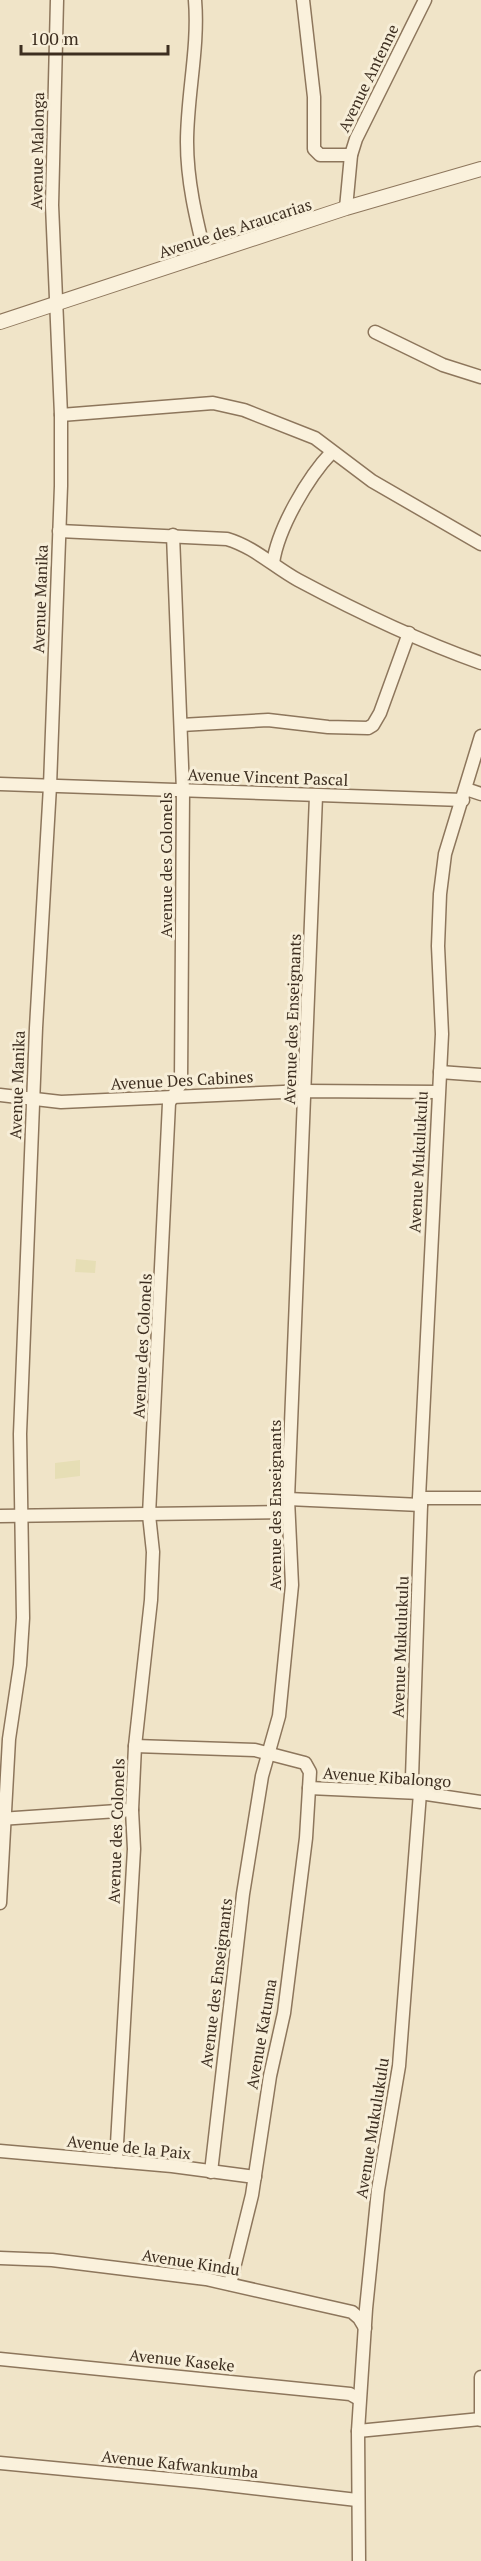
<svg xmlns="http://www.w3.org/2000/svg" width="481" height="2561" font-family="'PT Serif',serif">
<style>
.farmland{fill:#e6deb5}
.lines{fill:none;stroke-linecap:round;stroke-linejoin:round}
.minor-casing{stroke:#8d765c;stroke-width:15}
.tertiary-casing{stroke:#8d765c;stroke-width:16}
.minor{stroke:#faf1dc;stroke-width:12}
.tertiary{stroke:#faf1dc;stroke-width:14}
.labels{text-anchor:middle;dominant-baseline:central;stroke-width:6;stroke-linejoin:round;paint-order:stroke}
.street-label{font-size:16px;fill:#3d2e20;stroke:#f7eed8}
</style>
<rect width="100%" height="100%" fill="#f0e4c8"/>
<g class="farmland">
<polygon points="76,1259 96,1261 95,1273 75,1272"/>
<polygon points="80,1460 80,1476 55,1479 55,1463"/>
</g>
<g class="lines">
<defs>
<g id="minor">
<path d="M195,0C199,47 187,95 187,142C187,181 196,218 205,255"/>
<polyline points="303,0 314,97 314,149 320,155 351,155"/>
<polyline points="346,208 351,155 356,139 425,0"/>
<polyline points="375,332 443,365 481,377"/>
<polyline points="61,415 213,403 244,410 315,438 372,481 481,544"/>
<path d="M59,531L227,539C254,547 273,566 298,580C356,611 419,641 481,663"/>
<path d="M273,563C278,528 308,477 332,452"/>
<polyline points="181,725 268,720 328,727 368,728 373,725 380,713 409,633"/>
<polyline points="0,784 463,800"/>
<polyline points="466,789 481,794"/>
<polyline points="440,1072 481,1075"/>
<polyline points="0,1095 61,1102 306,1091 438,1092"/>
<polyline points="419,1498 481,1498"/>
<polyline points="288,1499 421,1505"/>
<polyline points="0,1516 288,1512"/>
<polyline points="135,1746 255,1750 301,1762 305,1763 310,1772 306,1838 284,2013 270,2076 252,2195 230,2284"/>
<polyline points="309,1788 420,1793 481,1802"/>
<polyline points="0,1819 132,1810"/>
<polyline points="0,1903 9,1739 20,1665 23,1618 20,1434 36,1028 50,786 61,486 61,415 52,205 57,0"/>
<polyline points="0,2151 172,2166 255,2177"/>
<polyline points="116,2161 134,1849 132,1810 135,1746 151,1600 153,1552 149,1515 169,1103 181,1083 183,791 173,535"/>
<polyline points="211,2172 243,1894 262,1776 279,1716 292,1585 288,1499 316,796"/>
<polyline points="0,2258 52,2260 206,2279 352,2312 359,2318 365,2328"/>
<polyline points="0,2359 350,2394 359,2399"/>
<polyline points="481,2377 481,2420"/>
<polyline points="358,2431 481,2419"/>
<polyline points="0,2463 201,2482 357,2500"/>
<polyline points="359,2561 358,2431 366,2309 378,2190 399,2066 420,1793 412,1778 421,1505 419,1498 442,1034 438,946 440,894 445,854 481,736"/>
</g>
<polyline id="tertiary" points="0,322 346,208 481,169"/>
</defs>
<use href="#minor" class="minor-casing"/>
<use href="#tertiary" class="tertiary-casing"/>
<use href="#minor" class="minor"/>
<use href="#tertiary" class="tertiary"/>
</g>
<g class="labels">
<g class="street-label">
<text transform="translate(368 78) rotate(-64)">Avenue Antenne</text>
<text transform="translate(37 151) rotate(-89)">Avenue Malonga</text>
<text transform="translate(235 228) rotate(-18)">Avenue des Araucarias</text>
<text transform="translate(40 599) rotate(-88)">Avenue Manika</text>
<text transform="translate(268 777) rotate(2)">Avenue Vincent Pascal</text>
<text transform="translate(166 865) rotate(-90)">Avenue des Colonels</text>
<text transform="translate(292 1019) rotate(-88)">Avenue des Enseignants</text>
<text transform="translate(182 1080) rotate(-3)">Avenue Des Cabines</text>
<text transform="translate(17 1085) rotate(-88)">Avenue Manika</text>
<text transform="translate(418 1162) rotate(-87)">Avenue Mukulukulu</text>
<text transform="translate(142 1346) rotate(-87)">Avenue des Colonels</text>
<text transform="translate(275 1505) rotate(-90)">Avenue des Enseignants</text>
<text transform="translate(400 1647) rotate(-88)">Avenue Mukulukulu</text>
<text transform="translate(387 1777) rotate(4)">Avenue Kibalongo</text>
<text transform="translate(116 1831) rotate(-88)">Avenue des Colonels</text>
<text transform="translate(216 1983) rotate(-83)">Avenue des Enseignants</text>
<text transform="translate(261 2034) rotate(-80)">Avenue Katuma</text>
<text transform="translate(372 2128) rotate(-81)">Avenue Mukulukulu</text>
<text transform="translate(129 2147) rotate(6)">Avenue de la Paix</text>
<text transform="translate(191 2262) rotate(9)">Avenue Kindu</text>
<text transform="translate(182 2360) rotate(6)">Avenue Kaseke</text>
<text transform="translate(180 2464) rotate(6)">Avenue Kafwankumba</text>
</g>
</g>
<path d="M21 45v9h147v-9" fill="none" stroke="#3d2e20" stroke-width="3"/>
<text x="30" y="45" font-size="18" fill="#3d2e20" stroke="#f7eed8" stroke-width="4.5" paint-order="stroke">100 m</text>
</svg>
